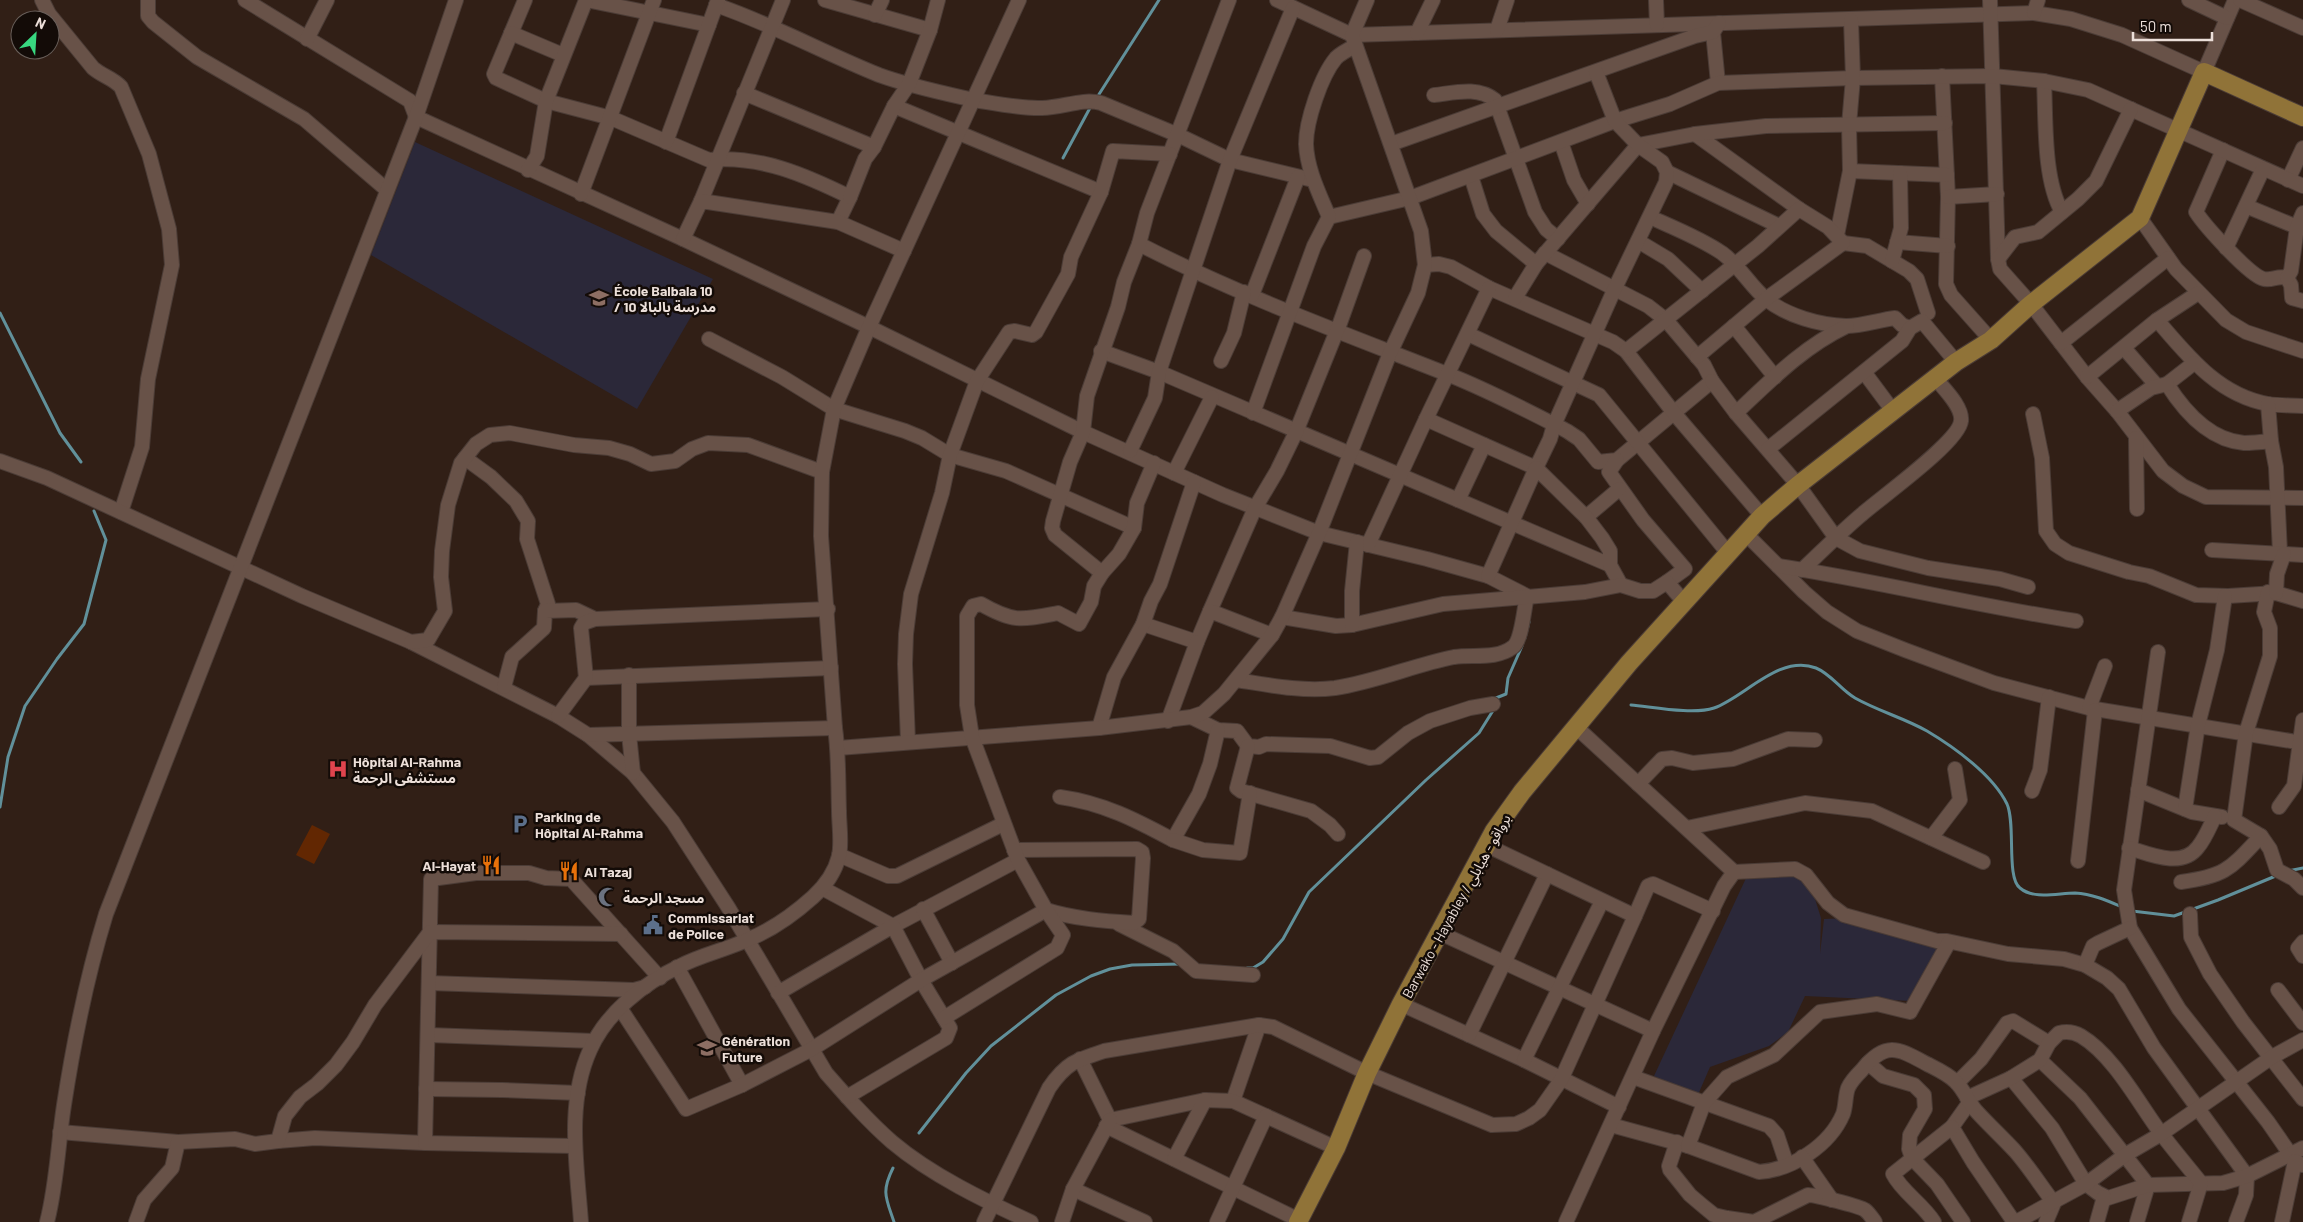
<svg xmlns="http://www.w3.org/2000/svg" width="2303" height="1222" font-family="Barlow,'Noto Sans Arabic',sans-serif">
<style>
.education{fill:#2b2839}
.green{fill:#622702}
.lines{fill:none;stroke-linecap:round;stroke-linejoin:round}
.stream{stroke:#61909a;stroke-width:3}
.minor-casing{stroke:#4b3c36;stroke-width:16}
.major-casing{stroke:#4b3c36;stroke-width:20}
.minor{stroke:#685248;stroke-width:14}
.major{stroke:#907338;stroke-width:18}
.labels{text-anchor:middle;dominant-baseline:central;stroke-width:5;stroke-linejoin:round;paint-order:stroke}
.poi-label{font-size:14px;font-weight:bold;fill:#ecdfd9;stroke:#130b07;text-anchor:start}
.street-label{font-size:14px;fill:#ecdfd9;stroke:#130b07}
</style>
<rect width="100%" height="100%" fill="#311f16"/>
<g class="education">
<polygon points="415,142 713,279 637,409 371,255"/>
<polygon points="1795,874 1811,886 1821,918 1820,954 1824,919 1849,918 1941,943 1911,1001 1805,996 1788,1032 1769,1046 1710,1067 1697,1097 1654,1076 1747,876"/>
</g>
<polygon class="green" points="312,825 330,834 314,864 296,855"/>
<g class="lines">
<g class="stream">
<polyline points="1096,99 1159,0"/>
<polyline points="1063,158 1091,106"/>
<polyline points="0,313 60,433 81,462"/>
<polyline points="1525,638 1529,622"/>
<polyline points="1495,702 1496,698 1506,694 1508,678 1522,646"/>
<path d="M1631,705C1653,707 1693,715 1714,708C1745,697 1779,654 1816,668C1831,674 1841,690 1855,698C1878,711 1904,718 1927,731C1954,747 1993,775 2007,804C2016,824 2006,878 2020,888C2034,900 2058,893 2075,893C2092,894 2106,900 2122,907"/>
<polyline points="0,807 8,757 25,706 57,659 84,624 106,540 94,511"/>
<polyline points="2288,871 2303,868"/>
<polyline points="2132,911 2174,916 2218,900 2278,875"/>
<polyline points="1247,968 1253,968 1263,962 1283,939 1309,892 1426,780 1479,733 1494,709"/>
<polyline points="919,1133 966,1073 991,1046 1056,995 1091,976 1110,969 1132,965 1181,964"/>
<path d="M893,1168C881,1192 886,1198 894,1222"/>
</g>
<defs>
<g id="minor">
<path d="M42,0L49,14L93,68C102,76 113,78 121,87L149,154L169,229L172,265L148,379L142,447L121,512"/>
<polyline points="148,0 148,16 153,22 197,57 304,119 387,190"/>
<path d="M245,0L410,101L416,117L683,239L869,327L1083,432L1223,495L1319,533L1427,559L1488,576L1527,596C1524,608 1522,640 1513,647C1496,660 1473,654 1454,657C1414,665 1375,682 1335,688C1303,692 1268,685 1236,680"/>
<path d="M525,0L494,74L496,78L546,101L611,118L709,160C760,155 805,175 850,197L838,222"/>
<polyline points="586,0 709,25"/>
<polyline points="825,0 930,30"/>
<polyline points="1277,0 1352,35 2034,13 2071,19 2122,35 2204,72 2235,0"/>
<polyline points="1656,0 1657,25"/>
<polyline points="1990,0 1998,259 2000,269 2031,304 2087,377 2117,411 2163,471 2183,486 2206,497 2303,498"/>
<polyline points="2189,0 2227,18"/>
<polyline points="2240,0 2303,28"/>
<path d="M716,5C772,24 824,53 879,75C909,86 943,93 974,100C993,103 1023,109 1042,108C1063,108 1081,98 1101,103L1178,135L1230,160L1313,180"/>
<polyline points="2034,13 2038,0"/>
<polyline points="875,15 882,0"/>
<polyline points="1497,30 1507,0"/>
<polyline points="1713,32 1718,83"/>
<polyline points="511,33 563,55"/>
<polyline points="1417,33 1433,0"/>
<polyline points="307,39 327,0"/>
<polyline points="1942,76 1948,197 1946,284 1951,295 1991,340"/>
<path d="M2044,81C2046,119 2043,179 2062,212"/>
<polyline points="744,93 874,147"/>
<path d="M1434,95C1454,93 1477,86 1495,100L1535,212L1546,229L1558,239"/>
<polyline points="894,106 1101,192"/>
<polyline points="1695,134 1799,209"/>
<polyline points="666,142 718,0"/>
<polyline points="1561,142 1574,180 1588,204"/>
<polyline points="1391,144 1695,36 1713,32 1719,23"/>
<path d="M2223,150L2196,212C2205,226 2250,276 2264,279C2273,281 2277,275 2287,278L2291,285L2292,298L2303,301"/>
<polyline points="528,170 537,156 546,101 586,0"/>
<polyline points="1850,171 1947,175"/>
<polyline points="1667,172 1779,226"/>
<polyline points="1471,176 1483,214 1496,231 1536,264"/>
<polyline points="2288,180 2303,148"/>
<polyline points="581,194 654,0"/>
<polyline points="850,197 865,159 874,147 894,106 909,84 930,30 938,0"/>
<polyline points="1948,197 1997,194"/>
<polyline points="701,201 783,0"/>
<polyline points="2246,206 2297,227"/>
<polyline points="1329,217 1410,198 1615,121 1670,104 1718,83 1853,78 1993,76 2044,81 2088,90 2303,186"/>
<path d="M1650,217C1674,228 1700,238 1722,253C1740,266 1750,286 1767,300C1788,316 1819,325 1846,326C1862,326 1879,320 1895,318L1902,325L1910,328"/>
<polyline points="2140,218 2176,269 2226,320 2246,332 2303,351"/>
<polyline points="1837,235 1850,171 1849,125 1853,78 1851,20"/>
<polyline points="683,239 701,201 838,222 904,251"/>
<polyline points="1638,241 1668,259 1702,291"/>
<polyline points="1897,242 1948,246"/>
<polyline points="1843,243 1867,246 1909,271 1917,279 1928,313"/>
<path d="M1139,244C1238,295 1343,333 1447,374C1488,390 1528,411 1567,431L1579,439L1598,462L1617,460L1712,381L1704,365L1666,320L1648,306L1545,253"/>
<polyline points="2226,248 2263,169"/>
<polyline points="1998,259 2015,237 2038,232 2078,199 2096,181 2131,109"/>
<polyline points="1892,261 1901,228 1900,173"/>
<polyline points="1425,265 1439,264 1451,267 1489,288 1613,342 1626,351 1674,413 1762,516"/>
<polyline points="2287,278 2291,271 2297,227 2303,213"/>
<polyline points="1252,295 1298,177"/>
<polyline points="1515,298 1536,264 1638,145 1695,134 1766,126 1945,123"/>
<path d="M2157,320C2188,356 2218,395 2268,404C2280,406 2292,405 2303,406"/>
<polyline points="1734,326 1775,377"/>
<polyline points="1468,334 1599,395 1728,553"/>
<polyline points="709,339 782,377 834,409 905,431 922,438 950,455 1006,471 1134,528"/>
<polyline points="2061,343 2168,258"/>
<polyline points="2124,348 2157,386"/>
<polyline points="1101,351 1159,372 1610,565"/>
<polyline points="1626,351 1758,246 1799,209 1828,227 1843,243 1766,299 1697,357"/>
<polyline points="1221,361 1234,333 1244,292"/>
<path d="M2194,363L2167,384C2184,411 2209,440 2244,443C2253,443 2262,442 2271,441"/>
<polyline points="1864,372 1893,411"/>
<polyline points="2087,377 2157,320 2198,293"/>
<polyline points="1712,381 1736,413 1798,485 1836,538 1860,551 1928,568 2000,579 2028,587"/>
<polyline points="2268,404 2271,441 2276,467 2280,553"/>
<polyline points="2117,411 2151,388 2167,384"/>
<path d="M1253,413L1314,246L1329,217C1320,195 1307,170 1306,144C1306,121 1321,76 1336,58C1341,53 1349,49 1355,46"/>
<path d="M1736,413C1771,380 1803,347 1847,326"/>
<polyline points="2033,414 2042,458 2046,531 2055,544 2069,553 2129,572 2149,576 2196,595 2228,596 2276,593 2303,601"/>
<polyline points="1426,419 1536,468 1550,439 1554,425 1615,288 1666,182 1667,172 1662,162 1638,145 1615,121 1596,72"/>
<polyline points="2136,438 2137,509"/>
<polyline points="1768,449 1902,341 1910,328 1922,321 1956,362"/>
<polyline points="1130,451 1155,398 1159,372 1230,160 1293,8"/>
<polyline points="465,458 491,477 516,501 528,521 527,539 548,604 545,611"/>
<polyline points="1617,460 1609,472 1643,520 1685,569 1667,582"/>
<path d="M0,461L47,478L302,596L411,642L558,716L588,735L633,773L673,822L728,907L826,1073C847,1097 868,1121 892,1142C931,1175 985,1201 1031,1222"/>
<polyline points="1174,473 1212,397"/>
<polyline points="1458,500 1484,445"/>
<polyline points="1586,517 1619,489"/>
<polyline points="1746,534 1804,592 1827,612 1857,631 1905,650 1994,683 2089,708 2303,743"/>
<polyline points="1368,545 1426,419 1489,288"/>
<polyline points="2212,550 2303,555"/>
<path d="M1778,566C1878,581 1976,606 2076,621"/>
<path d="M1802,570C1822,551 1841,532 1861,515C1880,498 1959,442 1961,421C1963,407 1944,389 1936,379"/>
<polyline points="1102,573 1055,535 1052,528 1053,521 1070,462 1083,432 1087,396 1118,307 1124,282 1139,244 1147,213 1229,0"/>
<polyline points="1488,576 1536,468 1586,517 1602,538 1610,551 1610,565 1621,585"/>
<polyline points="2268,592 2264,612 2270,628 2270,656 2246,733 2234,820 2261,836 2270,849 2277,870 2294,879 2303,888"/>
<polyline points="2276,593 2277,574 2284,554"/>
<polyline points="1210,611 1255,508 1277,471 1296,432 1340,323 1364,256"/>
<polyline points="1282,617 1336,626 1352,625 1443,604 1585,592 1621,585 1640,591 1653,591 1667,582 1684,602"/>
<polyline points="1143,624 1197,642 1210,611 1272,635"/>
<polyline points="1352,625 1352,591 1357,542"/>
<polyline points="411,642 428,640 445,611 441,577 442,551 448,505 461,463 476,444 490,435 510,433 574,445 609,448 630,454 651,464 675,461 692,449 708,443 748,445 822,472"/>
<polyline points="2158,652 2124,890 2130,928 2179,1009 2268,1122 2295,1161"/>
<polyline points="629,675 629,734 633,773"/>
<polyline points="586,678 831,668"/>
<polyline points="504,687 512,657 544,628 545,611 576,610 595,619"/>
<polyline points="2089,708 2105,666"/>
<polyline points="558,716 586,678 581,628 584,623 595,619 828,609"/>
<polyline points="1191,717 1218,730 1237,731 1248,746 1259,747 1266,744 1330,746 1370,758 1378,757 1408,733 1430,721 1470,708 1493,704"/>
<polyline points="1168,721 1197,642"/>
<polyline points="1099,728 1114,677 1143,624 1151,601 1160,584 1194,482"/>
<polyline points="588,735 835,728"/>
<polyline points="908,742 905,664 906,634 911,594 942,493 950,455 977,381 1009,332 1015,331 1032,335 1036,332 1068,274 1071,257 1101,192 1113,151 1170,154"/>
<polyline points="1248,746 1237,788 1241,791 1311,811 1330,825 1338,834"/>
<polyline points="838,748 1099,728 1191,717 1203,713 1224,694 1272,635 1282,617 1319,533 1390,353 1418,293 1425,265 1421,231 1352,35 1367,0"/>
<polyline points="1638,784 1662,759 1672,758 1693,763 1733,759 1788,739 1815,740"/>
<polyline points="2138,790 2192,812 2222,817"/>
<polyline points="2032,791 2040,770 2049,697"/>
<path d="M1060,797C1103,803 1136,820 1173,840L1199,794L1210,764L1218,730"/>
<polyline points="2279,807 2294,786 2303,720"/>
<polyline points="2185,809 2198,725 2217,650 2225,596"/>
<polyline points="1687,828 1805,803 1872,811 1983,862"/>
<polyline points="1931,838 1960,800 1955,769"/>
<polyline points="1173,840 1203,850 1240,853 1250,793"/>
<path d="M2129,848C2149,854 2182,869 2198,847C2205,839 2210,826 2215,816"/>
<polyline points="839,855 888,876 897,876 1003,824"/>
<polyline points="2078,861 2095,710"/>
<polyline points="1734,872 1795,869 1806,875 1828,903 1844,915 1937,941 1947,941 2008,954 2064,959 2085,965 2107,978 2119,989 2154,1048 2247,1176 2246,1195 2236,1222"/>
<path d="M2181,882C2226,876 2230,869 2261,836"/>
<polyline points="822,888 893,926 1018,860"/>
<polyline points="923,909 952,963"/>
<polyline points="2190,914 2191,937 2210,974 2243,1022 2303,1099"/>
<polyline points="1635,916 1648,886 1653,884 1713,911"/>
<polyline points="1119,924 1173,951 1196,971 1253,975"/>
<polyline points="1440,933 1653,1031"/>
<polyline points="2303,942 2298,948 2303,956"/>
<polyline points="2085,965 2093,946 2098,943 2130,928"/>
<polyline points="677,967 742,1085"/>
<polyline points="429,983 634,990 645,987"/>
<polyline points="2278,990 2303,1023"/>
<polyline points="778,993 893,926 921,980 950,1028 946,1038 847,1097"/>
<polyline points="1401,1004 1524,1060 1619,1107"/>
<path d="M620,1008L686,1109L742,1085L812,1049L921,980L1046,910C1075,919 1104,921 1134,923L1139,919L1143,858L1142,852L1137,849L1014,850"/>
<path d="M944,1018L1057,948L1063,935L1046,910L1018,860L972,737L967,705V616L973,606L981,604C1014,623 1022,620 1058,613L1079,624L1091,602L1094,586L1102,573L1119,554L1134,528L1137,503L1154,463"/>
<polyline points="429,1035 594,1041"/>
<polyline points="1469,1035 1547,874"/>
<polyline points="1080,1059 1110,1120"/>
<polyline points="1524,1060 1602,901"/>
<polyline points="2040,1060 2080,1098 2148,1185 2137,1222"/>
<polyline points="1868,1063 1883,1076 1914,1085 1924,1095 1925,1109 1910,1135 1909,1149 1912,1158 1937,1184 1963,1222"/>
<polyline points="1633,1077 1769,1126 1777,1135 1787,1165"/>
<polyline points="2011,1078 2052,1128 2086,1184 2098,1193 2108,1198 2148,1185 2223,1183 2247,1176 2303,1148"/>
<polyline points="1957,1083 1981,1059 2007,1023 2013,1021 2049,1043"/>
<polyline points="426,1089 502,1090 578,1093"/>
<path d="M1967,1098L2011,1078L2040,1060L2049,1043L2059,1033C2067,1031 2074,1032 2081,1036C2113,1055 2138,1102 2160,1132C2173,1149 2187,1166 2201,1183L2189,1222"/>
<polyline points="1233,1101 1259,1025"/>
<polyline points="1969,1103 1952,1127 1973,1162 2014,1222"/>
<polyline points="1110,1120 1205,1100 1233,1101 1336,1148"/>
<path d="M1611,1125L1688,1146L1759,1172C1792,1170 1830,1145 1843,1114C1846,1106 1845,1096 1848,1088C1851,1081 1857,1075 1862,1070C1886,1040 1899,1049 1927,1064C1937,1069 1948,1074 1956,1082C1965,1091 1969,1104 1978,1113C1990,1126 2003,1138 2015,1151C2029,1167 2041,1186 2054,1203L2046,1222"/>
<polyline points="1106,1126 1299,1220"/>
<polyline points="60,1132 178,1142"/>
<polyline points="278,1141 315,1138 425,1143"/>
<path d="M1677,1142L1669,1166L1670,1170L1690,1195L1703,1206L1714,1215L1727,1218L1754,1222L1808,1195C1815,1195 1859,1206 1865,1210C1869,1213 1872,1218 1875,1222"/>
<polyline points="575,1146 425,1143 431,879 476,873 529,873 546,878 571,879 660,978"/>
<polyline points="1688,1146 1704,1103 1727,1077 1774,1055 1820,1012 1877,1004 1910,1012 1949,942"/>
<polyline points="1802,1157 1832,1200"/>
<polyline points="1174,1159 1205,1100"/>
<polyline points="1073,1189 1145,1222"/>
<path d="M47,1222C57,1183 58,1144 64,1105C74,1040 87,976 106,914L416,117L456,0"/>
<polyline points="136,1222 144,1200 172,1168 178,1142 235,1139 255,1144 278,1141 285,1116 300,1097 317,1084 336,1065 353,1042 375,1005 430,932 621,934"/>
<path d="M581,1222C577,1166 566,1103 590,1050C606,1013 644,983 680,966C701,955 725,950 747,940C772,930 793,915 813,897C825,886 835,872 839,856C842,842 839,825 839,811C838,783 839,755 835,728L821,536L822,472L834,409L869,327L1019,0"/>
<path d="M984,1222L1049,1088C1066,1063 1076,1060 1104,1051L1259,1025L1273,1027L1367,1073L1492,1125L1516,1124L1529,1118L1540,1110L1561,1080L1635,916L1486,845"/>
<polyline points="1062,1222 1073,1189 1110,1120"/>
<polyline points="1217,1222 1266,1116"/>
<polyline points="1566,1222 1653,1031 1724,886 1734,872 1576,727"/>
<path d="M1934,1222C1922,1203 1902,1192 1893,1174L1952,1127"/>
<polyline points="2016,1222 2086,1184 2125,1155 2161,1134 2272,1057 2303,1040"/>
<polyline points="2097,1222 2104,1197"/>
<polyline points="2282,1222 2295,1161 2302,1165"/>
</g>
<polyline id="major" points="1298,1222 1336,1148 1367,1073 1401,1004 1494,831 1522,792 1629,663 1762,516 1798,485 1956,362 1991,340 2031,304 2140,218 2204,72 2303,117"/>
</defs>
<use href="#minor" class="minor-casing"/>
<use href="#major" class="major-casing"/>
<use href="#minor" class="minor"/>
<use href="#major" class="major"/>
</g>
<defs>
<symbol id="school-bare" viewBox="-9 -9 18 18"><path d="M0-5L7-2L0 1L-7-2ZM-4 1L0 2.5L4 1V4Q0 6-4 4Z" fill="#8d6e63" stroke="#130b07" stroke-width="2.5" paint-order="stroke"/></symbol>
<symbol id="hospital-bare" viewBox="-9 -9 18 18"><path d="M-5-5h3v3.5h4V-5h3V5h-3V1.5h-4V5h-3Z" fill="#e0444e" stroke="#130b07" stroke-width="2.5" paint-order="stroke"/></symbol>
<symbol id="parking-bare" viewBox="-9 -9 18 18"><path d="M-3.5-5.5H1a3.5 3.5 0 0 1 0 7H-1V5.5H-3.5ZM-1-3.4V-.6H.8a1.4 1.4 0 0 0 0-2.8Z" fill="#5c6f8a" stroke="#130b07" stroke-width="2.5" paint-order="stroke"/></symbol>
<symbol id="restaurant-bare" viewBox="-9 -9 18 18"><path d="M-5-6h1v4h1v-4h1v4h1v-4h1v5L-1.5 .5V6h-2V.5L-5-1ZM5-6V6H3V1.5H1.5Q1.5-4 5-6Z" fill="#e8710a" stroke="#130b07" stroke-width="2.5" paint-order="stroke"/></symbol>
<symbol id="mosque-bare" viewBox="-9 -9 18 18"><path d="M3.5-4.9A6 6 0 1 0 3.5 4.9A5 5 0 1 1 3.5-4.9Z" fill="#6b7280" stroke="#130b07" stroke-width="2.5" paint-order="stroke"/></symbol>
<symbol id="civic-bare" viewBox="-9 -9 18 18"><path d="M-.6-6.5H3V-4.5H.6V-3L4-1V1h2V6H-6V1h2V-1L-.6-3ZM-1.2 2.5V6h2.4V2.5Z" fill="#5c6f8a" stroke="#130b07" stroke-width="2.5" paint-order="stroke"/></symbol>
</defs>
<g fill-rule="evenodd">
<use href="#school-bare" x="585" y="284" width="28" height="28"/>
<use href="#hospital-bare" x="324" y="755" width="28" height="28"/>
<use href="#parking-bare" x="506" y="810" width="28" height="28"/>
<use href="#restaurant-bare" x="477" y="851" width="28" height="28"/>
<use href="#restaurant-bare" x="555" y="857" width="28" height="28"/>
<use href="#mosque-bare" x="594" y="883" width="28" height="28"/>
<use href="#civic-bare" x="639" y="911" width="28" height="28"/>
<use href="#school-bare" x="693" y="1034" width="28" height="28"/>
</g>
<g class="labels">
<g class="poi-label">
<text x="614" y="290">École Balbala 10<tspan x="614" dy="16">/ مدرسة بالبالا 10</tspan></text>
<text x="353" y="761">Hôpital Al-Rahma<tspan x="353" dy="16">مستشفى الرحمة</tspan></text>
<text x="535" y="816">Parking de<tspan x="535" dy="16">Hôpital Al-Rahma</tspan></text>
<text x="476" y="865" text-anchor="end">Al-Hayat</text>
<text x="584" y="871">Al Tazaj</text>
<text x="623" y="897">مسجد الرحمة</text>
<text x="668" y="917">Commissariat<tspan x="668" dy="16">de Police</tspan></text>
<text x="722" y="1040">Génération<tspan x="722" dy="16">Future</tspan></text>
</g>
<g class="street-label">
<text transform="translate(1456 906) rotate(-61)">Barwako - Hayabley / برواقو - هيابلي</text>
</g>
</g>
<g transform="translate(35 35) rotate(25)"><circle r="24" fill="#130b07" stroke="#6a605b"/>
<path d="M0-4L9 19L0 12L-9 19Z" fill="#38d880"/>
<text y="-8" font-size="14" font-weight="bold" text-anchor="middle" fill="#ecdfd9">N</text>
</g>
<path d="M2133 32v8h79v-8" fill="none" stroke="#ecdfd9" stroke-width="2.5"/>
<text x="2140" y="32" font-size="15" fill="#ecdfd9" stroke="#130b07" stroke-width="4" paint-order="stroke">50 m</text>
</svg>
